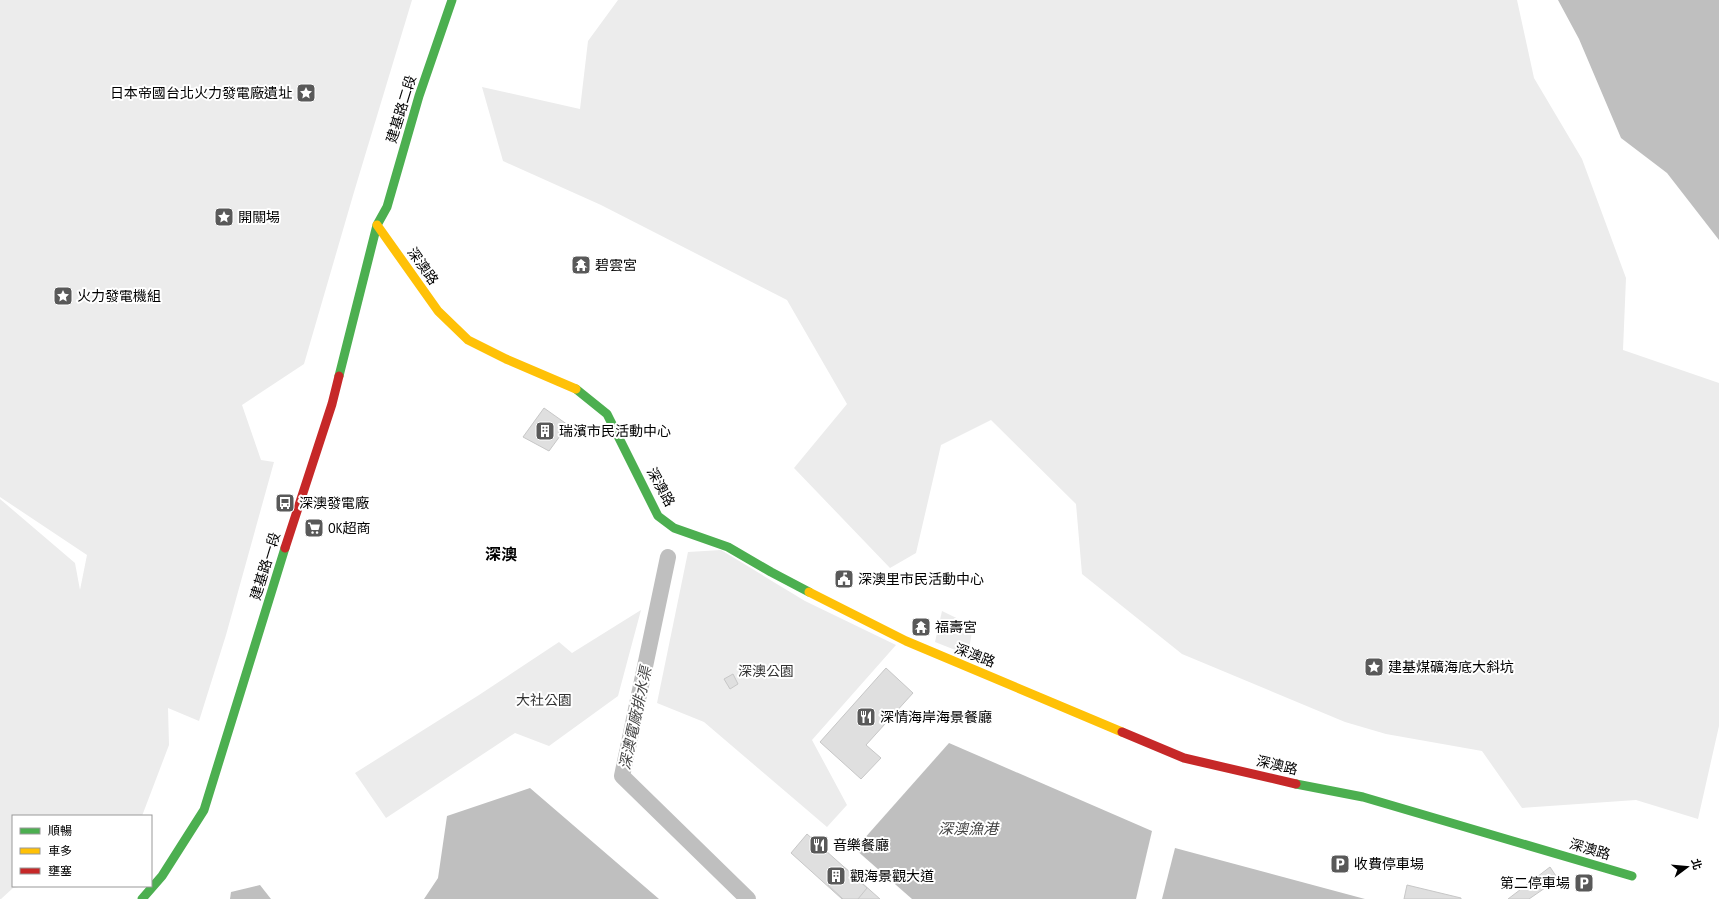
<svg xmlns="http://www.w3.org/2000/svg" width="1719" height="899" font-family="'PT Sans Narrow','Noto Sans TC',sans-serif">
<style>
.green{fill:#ececec}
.water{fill:#bfbfbf}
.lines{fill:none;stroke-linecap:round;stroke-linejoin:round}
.canal{stroke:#bfbfbf;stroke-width:16}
.building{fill:#dfdfdf;stroke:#c7c7c7}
.fast{stroke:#4caf50;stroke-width:9}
.slow{stroke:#ffc107;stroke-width:9}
.jam{stroke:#c62828;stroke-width:9}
.labels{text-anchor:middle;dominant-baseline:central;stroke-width:4;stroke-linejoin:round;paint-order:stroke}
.poi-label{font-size:14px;fill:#000;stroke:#fff;text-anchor:start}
.street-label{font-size:14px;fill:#000;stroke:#fff}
.park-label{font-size:14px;fill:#333;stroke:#fff}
.water-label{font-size:15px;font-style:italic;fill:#444;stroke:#fff}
.quarter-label{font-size:16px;font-weight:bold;fill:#000;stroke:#fff}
</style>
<rect width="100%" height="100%" fill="#fff"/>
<g class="green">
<polygon points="0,0 412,0 354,192 304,364 242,405 261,460 274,462 226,635 199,721 168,708 169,745 142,816 13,816 13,886 25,886 13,888 1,899 0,899 0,499 75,563 80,590 87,555 0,497"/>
<polygon points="618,0 1517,0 1534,78 1582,159 1626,278 1623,350 1719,383 1719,726 1698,819 1636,800 1522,808 1482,751 1386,734 1345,722 1182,654 1082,574 1076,504 991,420 941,445 916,553 890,568 794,468 847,404 787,300 601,205 503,161 482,87 580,109 588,41"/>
<polygon points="721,550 805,601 896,645 812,740 847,805 827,827 704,722 657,703 688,552"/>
<polygon points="641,610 618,696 549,746 515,733 386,818 355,773 479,695 559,642 572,653"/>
<polygon points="942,611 973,626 968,655 935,642"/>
</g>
<g class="water">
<polygon points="1558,0 1719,0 1719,240 1667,173 1621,138 1579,39"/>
<polygon points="949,743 1152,831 1136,899 912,899 855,849"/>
<polygon points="530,788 659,899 424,899 438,878 447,816"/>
<polygon points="1175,848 1365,899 1162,899"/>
<polygon points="260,885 271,899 230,899 231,892"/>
</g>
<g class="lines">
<polyline class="canal" points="668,557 622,776 748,899"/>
</g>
<g class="building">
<polygon points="544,408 568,425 549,451 523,437"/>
<polygon points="886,668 913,693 866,745 881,758 861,779 820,742"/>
<polygon points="733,674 738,684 730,689 724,679"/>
<polygon points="807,834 880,899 842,899 791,853"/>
<polygon points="844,867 867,888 858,899 843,899 828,885"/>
<polygon points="1550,867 1558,879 1529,899 1508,899"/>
<polygon points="1407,885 1461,898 1461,899 1404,899"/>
</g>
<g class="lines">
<g class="fast">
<polyline points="339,376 377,225 387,207 419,96 452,0"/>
<polyline points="576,389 607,414 658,516 674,528 728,547 771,572 809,592"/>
<polyline points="1296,784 1363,797 1632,876"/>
<polyline points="142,899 162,876 204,810 285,548"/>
</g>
<g class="slow">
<polyline points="377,225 438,311 468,340 506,359 576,389"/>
<polyline points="809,592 906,641 1122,732"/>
</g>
<g class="jam">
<polyline points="285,548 332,404 339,376"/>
<polyline points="1122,732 1184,758 1296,784"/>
</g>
</g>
<defs>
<symbol id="sight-square" viewBox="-11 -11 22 22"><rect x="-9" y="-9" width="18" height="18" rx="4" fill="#595959" stroke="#fff"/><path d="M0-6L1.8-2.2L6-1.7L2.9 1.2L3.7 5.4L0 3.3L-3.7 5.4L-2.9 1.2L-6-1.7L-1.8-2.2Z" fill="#fff"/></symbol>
<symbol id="temple-square" viewBox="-11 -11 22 22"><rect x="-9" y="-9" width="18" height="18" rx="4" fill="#595959" stroke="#fff"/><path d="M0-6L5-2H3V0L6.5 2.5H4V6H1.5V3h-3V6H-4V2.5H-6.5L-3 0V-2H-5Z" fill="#fff"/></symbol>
<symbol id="building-square" viewBox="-11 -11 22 22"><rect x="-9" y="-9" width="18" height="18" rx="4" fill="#595959" stroke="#fff"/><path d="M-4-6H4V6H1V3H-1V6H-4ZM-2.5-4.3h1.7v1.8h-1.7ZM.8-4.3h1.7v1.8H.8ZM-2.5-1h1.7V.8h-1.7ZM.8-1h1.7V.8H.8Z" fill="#fff"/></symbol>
<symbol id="bus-square" viewBox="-11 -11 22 22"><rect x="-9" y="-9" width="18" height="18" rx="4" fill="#595959" stroke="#fff"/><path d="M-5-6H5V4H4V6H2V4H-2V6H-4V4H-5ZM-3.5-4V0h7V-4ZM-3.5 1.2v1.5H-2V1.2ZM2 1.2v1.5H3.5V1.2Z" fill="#fff"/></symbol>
<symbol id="supermarket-square" viewBox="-11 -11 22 22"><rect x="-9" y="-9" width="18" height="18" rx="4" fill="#595959" stroke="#fff"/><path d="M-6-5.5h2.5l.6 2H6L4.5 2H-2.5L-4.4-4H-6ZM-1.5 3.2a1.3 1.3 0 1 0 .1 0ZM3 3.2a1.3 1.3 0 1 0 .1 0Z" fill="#fff"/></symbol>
<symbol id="civic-square" viewBox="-11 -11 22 22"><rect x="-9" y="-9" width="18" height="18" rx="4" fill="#595959" stroke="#fff"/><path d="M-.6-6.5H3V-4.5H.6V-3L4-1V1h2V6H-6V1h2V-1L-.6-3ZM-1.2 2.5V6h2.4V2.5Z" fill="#fff"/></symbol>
<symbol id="restaurant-square" viewBox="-11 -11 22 22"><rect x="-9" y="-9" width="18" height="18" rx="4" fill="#595959" stroke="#fff"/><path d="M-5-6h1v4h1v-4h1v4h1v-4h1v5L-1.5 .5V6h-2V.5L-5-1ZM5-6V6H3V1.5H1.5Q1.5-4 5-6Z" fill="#fff"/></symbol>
<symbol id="parking-square" viewBox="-11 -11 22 22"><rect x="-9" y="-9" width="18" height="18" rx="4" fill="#595959" stroke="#fff"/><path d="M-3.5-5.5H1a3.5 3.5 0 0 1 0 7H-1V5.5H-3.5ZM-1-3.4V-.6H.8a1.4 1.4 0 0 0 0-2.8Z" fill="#fff"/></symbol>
</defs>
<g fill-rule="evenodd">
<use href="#sight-square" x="295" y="82" width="22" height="22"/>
<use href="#sight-square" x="213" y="206" width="22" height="22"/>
<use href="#temple-square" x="570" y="254" width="22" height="22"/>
<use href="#sight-square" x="52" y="285" width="22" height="22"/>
<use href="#building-square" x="534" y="420" width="22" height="22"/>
<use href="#bus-square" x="274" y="492" width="22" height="22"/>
<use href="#supermarket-square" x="303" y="517" width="22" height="22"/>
<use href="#civic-square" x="833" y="568" width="22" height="22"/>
<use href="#temple-square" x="910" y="616" width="22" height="22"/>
<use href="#sight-square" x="1363" y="656" width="22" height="22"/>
<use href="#restaurant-square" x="855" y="706" width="22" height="22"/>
<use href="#restaurant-square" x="808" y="834" width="22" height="22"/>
<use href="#parking-square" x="1329" y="853" width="22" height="22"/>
<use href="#building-square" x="825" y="865" width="22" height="22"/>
<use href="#parking-square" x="1573" y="872" width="22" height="22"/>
</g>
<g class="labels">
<g class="poi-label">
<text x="292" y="93" text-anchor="end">日本帝國台北火力發電廠遺址</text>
<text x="238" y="217">開關場</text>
<text x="595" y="265">碧雲宮</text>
<text x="77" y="296">火力發電機組</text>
<text x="559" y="431">瑞濱市民活動中心</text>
<text x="299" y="503">深澳發電廠</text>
<text x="328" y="528">OK超商</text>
<text x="858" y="579">深澳里市民活動中心</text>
<text x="935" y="627">福壽宮</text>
<text x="1388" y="667">建基煤礦海底大斜坑</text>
<text x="880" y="717">深情海岸海景餐廳</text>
<text x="833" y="845">音樂餐廳</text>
<text x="1354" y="864">收費停車場</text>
<text x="850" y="876">觀海景觀大道</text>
<text x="1570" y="883" text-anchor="end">第二停車場</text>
</g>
<g class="street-label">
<text transform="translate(401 109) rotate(-73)">建基路二段</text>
<text transform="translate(423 266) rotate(55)">深澳路</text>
<text transform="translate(661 487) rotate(61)">深澳路</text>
<text transform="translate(265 566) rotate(-73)">建基路一段</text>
<text transform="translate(975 655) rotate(21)">深澳路</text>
<text transform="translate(1277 765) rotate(13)">深澳路</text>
<text transform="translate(1590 849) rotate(16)">深澳路</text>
</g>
<g class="park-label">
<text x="766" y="671">深澳公園</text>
<text x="544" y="700">大社公園</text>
</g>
<g class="water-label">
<text transform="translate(635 718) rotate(-78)">深澳電廠排水渠</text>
<text x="968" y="828">深澳漁港</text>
</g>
<g class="quarter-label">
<text x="501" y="554">深澳</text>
</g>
</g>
<rect x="12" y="815" width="140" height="72" fill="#ffffff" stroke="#999999"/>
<rect x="20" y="828" width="20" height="6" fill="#4caf50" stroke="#999999"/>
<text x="48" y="835" font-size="12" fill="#000000">順暢</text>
<rect x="20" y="848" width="20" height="6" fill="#ffc107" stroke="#999999"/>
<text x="48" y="855" font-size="12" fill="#000000">車多</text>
<rect x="20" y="868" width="20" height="6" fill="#c62828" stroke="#999999"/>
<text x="48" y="875" font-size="12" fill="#000000">壅塞</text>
<g transform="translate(1687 867) rotate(74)" stroke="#ffffff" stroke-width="3" paint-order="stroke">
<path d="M0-3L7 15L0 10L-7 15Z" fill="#000000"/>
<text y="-6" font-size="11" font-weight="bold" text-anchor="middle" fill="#000000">北</text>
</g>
</svg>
